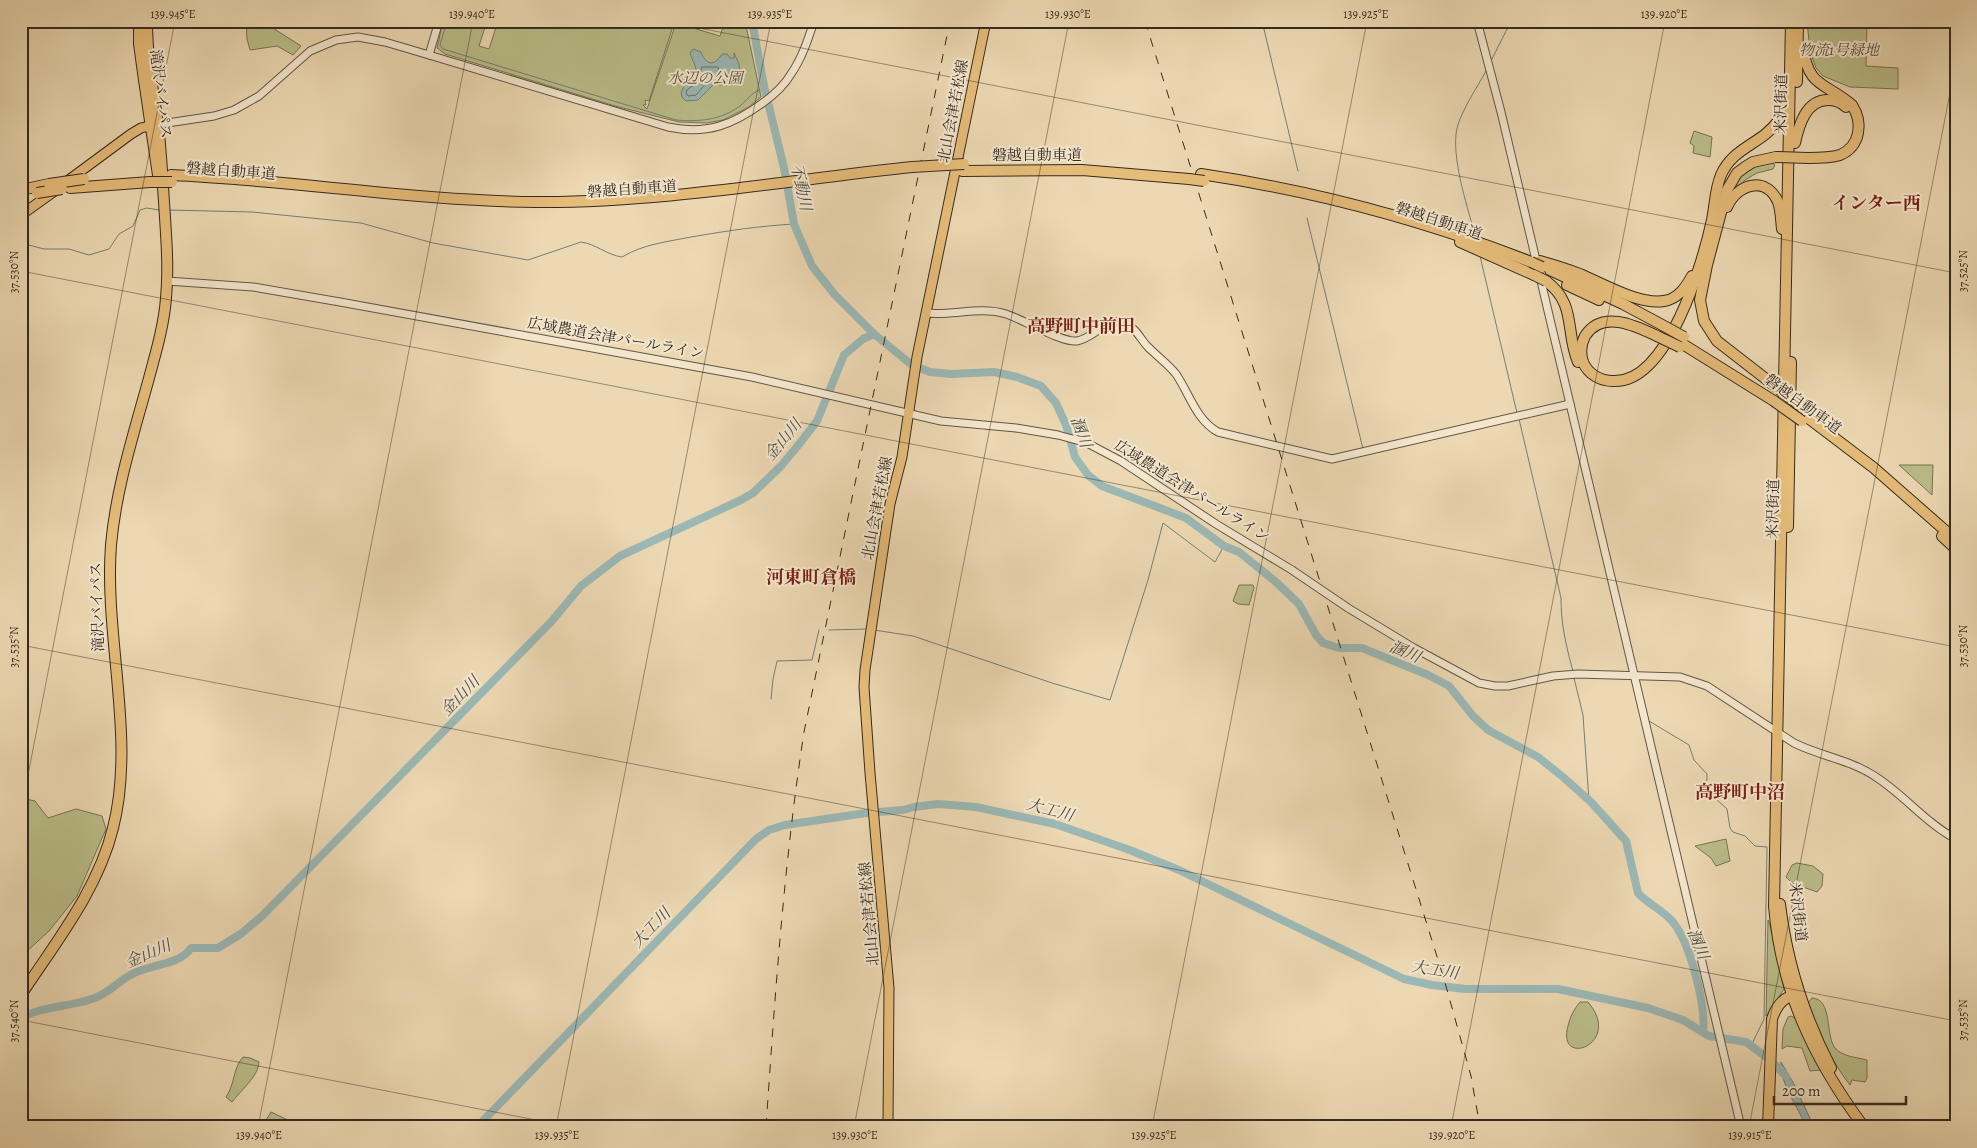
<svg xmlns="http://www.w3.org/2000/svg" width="1977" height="1148" font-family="Alegreya,'Noto Serif JP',serif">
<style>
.green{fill:#babe8a;stroke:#777455}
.water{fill:#9bb8b5;stroke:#727f79}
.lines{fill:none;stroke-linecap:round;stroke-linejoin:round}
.shore{stroke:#68716a;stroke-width:1}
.stream{stroke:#727f79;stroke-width:1}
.river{stroke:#9bb8b5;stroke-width:8}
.minor-casing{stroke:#625644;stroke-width:9}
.major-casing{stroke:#342a20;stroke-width:11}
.highway-casing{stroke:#342a20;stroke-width:12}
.minor{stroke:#f3e6cd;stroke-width:7}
.major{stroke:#e6bc79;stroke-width:9}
.highway{stroke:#e6bc79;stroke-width:10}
.rail{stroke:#342a20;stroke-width:1;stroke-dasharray:9 9;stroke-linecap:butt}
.minor-bridge-casing{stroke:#625644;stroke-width:9;stroke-linecap:butt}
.highway-bridge-casing{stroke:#342a20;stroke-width:12;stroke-linecap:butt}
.minor-bridge{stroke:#f3e6cd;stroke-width:7}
.highway-bridge{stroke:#e6bc79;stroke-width:10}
.ticks{fill:none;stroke:#342a20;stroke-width:1;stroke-opacity:0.45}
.labels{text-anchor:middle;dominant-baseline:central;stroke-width:4;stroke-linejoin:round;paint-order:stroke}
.park-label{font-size:15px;font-style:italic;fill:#564f3a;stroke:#f3e6cd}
.street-label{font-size:15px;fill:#342a20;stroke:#f3e6cd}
.water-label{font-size:16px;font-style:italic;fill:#4e4e45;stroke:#f3e6cd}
.quarter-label{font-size:18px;font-weight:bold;fill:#7a1f14;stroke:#f3e6cd}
.neatline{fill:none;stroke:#342a20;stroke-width:2}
.ticks-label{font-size:12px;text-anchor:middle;fill:#342a20}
</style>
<rect width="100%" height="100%" fill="#ecd8b2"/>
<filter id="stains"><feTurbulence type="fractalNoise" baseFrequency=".004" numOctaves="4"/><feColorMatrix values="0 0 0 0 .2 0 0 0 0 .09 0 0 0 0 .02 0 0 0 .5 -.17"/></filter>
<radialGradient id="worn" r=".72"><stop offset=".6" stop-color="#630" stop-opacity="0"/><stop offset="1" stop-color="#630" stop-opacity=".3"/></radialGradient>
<g class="green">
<polygon points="246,21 267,21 268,25 301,46 293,55 277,46 250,50 247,39"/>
<polygon points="443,21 452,21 451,26 453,21 461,21 460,28 462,21 487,21 479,46 489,49 498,21 668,21 674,23 649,101 645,100 646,105 643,105 647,109 676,23 720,36 725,21 745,21 761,97 749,107 723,120 707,123 679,122 615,106 445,54 437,48"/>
<polygon points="1807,21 1867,21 1866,66 1898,68 1898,89 1850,87 1823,76 1816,68 1810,51"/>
<polygon points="1694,131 1712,137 1710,157 1693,153 1694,146 1690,143"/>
<path d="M1770,162L1775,165L1773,169L1757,173L1745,180L1730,194C1741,171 1744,166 1770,162Z"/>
<polygon points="1899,465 1933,465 1932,495"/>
<polygon points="1239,585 1253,585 1254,588 1249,605 1238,604 1233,601"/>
<polygon points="21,798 35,801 48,818 76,809 102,816 106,829 77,896 49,931 26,952 21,946"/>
<polygon points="1726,839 1730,861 1716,866 1711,858 1695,846"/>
<polygon points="1797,863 1813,866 1823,874 1822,886 1817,892 1792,883 1786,877 1792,865"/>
<polygon points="1768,920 1770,925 1784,989 1766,1016"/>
<path d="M1812,998C1833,999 1825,1035 1835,1048C1843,1057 1856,1057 1867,1060V1078L1865,1082L1852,1080L1850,1085C1831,1061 1818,1032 1808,1003Z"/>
<path d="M1580,1002H1588C1624,1044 1556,1069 1568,1026C1570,1017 1574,1009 1580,1002Z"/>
<polygon points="1791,1016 1797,1019 1821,1070 1810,1071 1802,1048 1787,1046 1782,1049 1783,1029 1788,1017"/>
<path d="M243,1057L250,1058L259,1062C258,1077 241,1090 232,1102L226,1097C235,1084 233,1068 243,1057Z"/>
<polygon points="271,1112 292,1122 293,1124 288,1127 266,1127 263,1125"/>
</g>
<g class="water">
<path d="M693,49L701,52C706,65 714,67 722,54H727L730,58H734V53L739,64L740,78L730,86L714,84L698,100L686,101L682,97L681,93L686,82L693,80C700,70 693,63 690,53Z"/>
<path d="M1781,1062L1794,1084L1814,1127H1806C1798,1106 1780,1085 1781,1062Z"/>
</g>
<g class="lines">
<path class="shore" d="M702,67H718L721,78C703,82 708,82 696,95L688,96L686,93L687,90L699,81Z"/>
<g class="stream">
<path d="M447,21L440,45L443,49L676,120C699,122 721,120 740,106C749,98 753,90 765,89"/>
<polyline points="1262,21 1298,171"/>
<polyline points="1491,61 1511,21"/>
<path d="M168,210L252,212L361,223L433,243L528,260L581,242C596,244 607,255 622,257C644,244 666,242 691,237C726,231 759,226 794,224"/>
<polyline points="1307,218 1363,449"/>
<path d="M1476,238C1468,209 1453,164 1456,134C1458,115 1477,88 1486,71"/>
<polyline points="21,243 44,249 69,249 89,255 109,249 119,234 133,226 140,210 147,208 159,210"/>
<polyline points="1480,256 1517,413"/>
<path d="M1519,419L1561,598C1561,624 1566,646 1573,671"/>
<polyline points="829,630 868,629"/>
<polyline points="874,630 913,636 1052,683 1110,700 1148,580 1163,523 1215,562 1224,546"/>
<polyline points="1574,678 1583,715 1589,801"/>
<polyline points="771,699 773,679 777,661 812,660 819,630"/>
<polyline points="1649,721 1689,745 1694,760 1707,774 1707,780 1702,786 1727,809 1730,828 1733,832 1745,836 1755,846 1767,847 1764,1019 1751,1046"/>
</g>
<g class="river">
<path d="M752,21L764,86L784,168L794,224L812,266L835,295L874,334L912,365L930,372L951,374L994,372L1017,377L1041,386L1056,403L1066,425L1075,457L1088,475L1102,486L1186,518L1224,546L1239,552L1276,582L1299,604L1316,635L1323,643L1339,648H1362L1428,675L1449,686L1473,716L1488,730L1538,757L1563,777L1591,802L1626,841L1638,893C1648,904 1661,909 1671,920C1690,940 1706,1005 1703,1032"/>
<path d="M21,1018C43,1006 68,1007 92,999C112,993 119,978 139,971C156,964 180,964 191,948H218L242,933L263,915L551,622L581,586L620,556L741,500L753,493L781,466L800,443L817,421L844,355L863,339L874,334"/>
<polyline points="477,1127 756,839 769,830 785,825 866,813 903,810 914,807 938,804 976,807 1055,824 1127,849 1179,870 1404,979 1432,985 1465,989 1558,989 1648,1008 1683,1020 1709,1036 1746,1042 1769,1059 1786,1076"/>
</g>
<defs>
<g id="minor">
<polyline points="1477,21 1501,112 1741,1127"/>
<polyline points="429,55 439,21"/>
<path d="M154,125L214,116L234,110L259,96L310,51L336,40L358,37L385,42L429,55L668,127C707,135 733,125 764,102C775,94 784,86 791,74C802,58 808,40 814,21"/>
<polyline points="167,281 253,287 340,302 752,377 941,421 1016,428 1058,435 1087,443 1121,461 1216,524 1292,570"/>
<path d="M926,313C952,316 980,306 1006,314C1022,319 1062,343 1077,341C1096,338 1112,310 1131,327C1138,332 1142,341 1148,347C1157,356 1168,364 1176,374C1189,393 1196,420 1218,432L1332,459L1570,404"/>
<path d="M1348,608L1414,648L1479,683L1495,686H1508L1553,676L1578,674L1680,677L1707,686L1794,743C1820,756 1851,760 1876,777C1904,795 1926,823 1956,839"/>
</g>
<g id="major">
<polyline points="66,182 131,134 141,128 153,125"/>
<polyline points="21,215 56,190"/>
<polyline points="888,1127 889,988 870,773 864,687 865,670 890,504 902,457 917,357 986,21"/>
</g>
<g id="highway">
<polyline points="139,21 139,44 144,80 159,182"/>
<path d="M1791,21L1774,906C1781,991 1814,1060 1864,1127"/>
<path d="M1803,47C1808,88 1825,82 1852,105C1863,122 1861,146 1840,155C1830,158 1819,158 1808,158"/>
<polyline points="1797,82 1798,21"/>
<path d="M1795,143C1799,125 1806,100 1828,100C1835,100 1841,102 1846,107"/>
<polyline points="962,171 1082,170 1189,179"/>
<path d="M1201,174C1315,191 1424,220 1531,262"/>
<path d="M171,175C293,180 414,201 536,202C662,203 788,180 912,167"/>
<polyline points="70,188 150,182"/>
<polyline points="21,190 49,184"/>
<path d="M1727,207C1737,184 1766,175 1778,202C1781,210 1781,221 1782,229"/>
<polyline points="1460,242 1534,275"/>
<path d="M1540,261C1554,265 1567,269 1580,274C1604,284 1639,305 1664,301C1678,299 1686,287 1692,276"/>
<polyline points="1550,270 1623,304 1664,326"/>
<path d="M1546,281C1577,304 1565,332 1578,362"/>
<polyline points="1567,285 1599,300"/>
<path d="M1657,336C1636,326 1602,309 1585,336C1581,344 1580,353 1583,362C1588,374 1600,381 1613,381C1668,384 1703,262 1712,220C1715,205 1715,189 1721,175C1733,147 1762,144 1778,121C1783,115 1785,108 1787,101"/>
<polyline points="1681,343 1774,401"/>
<polyline points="1775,386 1717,341 1704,321 1700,300 1707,265 1727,190 1737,173 1745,167 1753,162 1776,157"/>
<polyline points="1799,411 1874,468 1956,540"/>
<polyline points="1788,527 1791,362"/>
<polyline points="1942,536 1956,549"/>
<path d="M1780,904C1787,962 1804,1016 1831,1068"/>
<path d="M21,995C55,943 98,890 113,828C136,739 104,637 111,545C116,488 134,433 149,378C156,352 164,325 166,298C169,266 166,235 164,202C162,174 161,145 157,117C152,85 147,54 147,21"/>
<path d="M1768,1127L1772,1019C1776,1007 1784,995 1798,995"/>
</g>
</defs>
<use href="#minor" class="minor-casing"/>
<use href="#major" class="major-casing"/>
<use href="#highway" class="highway-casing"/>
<use href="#minor" class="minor"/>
<use href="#major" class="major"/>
<use href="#highway" class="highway"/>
<g class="rail">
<polyline points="1145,21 1444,979 1471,1076 1480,1127"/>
<path d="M766,1127C775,995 784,863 804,732L950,21"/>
</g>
<defs>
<polyline id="minor-bridge" points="1292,570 1348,608"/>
<g id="highway-bridge">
<polyline points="1776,157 1808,158"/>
<polyline points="912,167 964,164"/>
<polyline points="1189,179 1204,181"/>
<polyline points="150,182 172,182"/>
<polyline points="49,184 84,179"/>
<polyline points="37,193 62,189"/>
<polyline points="1531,262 1542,267"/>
<polyline points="1534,275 1546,281"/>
<polyline points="1664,326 1684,337"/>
<polyline points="1657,336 1680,347"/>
<polyline points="1775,386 1802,407"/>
<polyline points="1774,401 1802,421"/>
</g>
</defs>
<use href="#minor-bridge" class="minor-bridge-casing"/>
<use href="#highway-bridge" class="highway-bridge-casing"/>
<use href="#minor-bridge" class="minor-bridge"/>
<use href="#highway-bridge" class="highway-bridge"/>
</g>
<path class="ticks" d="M663,21L1956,273M21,271L1956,647M21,645L1956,1021M21,811L175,21M21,1020L572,1127M258,1127L473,21M556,1127L771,21M854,1127L1069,21M1152,1127L1367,21M1451,1127L1665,21M1749,1127L1956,62"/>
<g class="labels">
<g class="park-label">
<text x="1839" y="50">物流1号緑地</text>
<text x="705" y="78">水辺の公園</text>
</g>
<g class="street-label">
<text transform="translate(161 94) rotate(83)">滝沢バイパス</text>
<text transform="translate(1781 104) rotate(-89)">米沢街道</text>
<text transform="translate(953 111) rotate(-79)">北山会津若松線</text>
<text x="1037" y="155">磐越自動車道</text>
<text transform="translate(231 171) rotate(4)">磐越自動車道</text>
<text transform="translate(632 189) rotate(-4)">磐越自動車道</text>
<text transform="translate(1439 221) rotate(18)">磐越自動車道</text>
<text transform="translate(616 338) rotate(10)">広域農道会津パールライン</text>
<text transform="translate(1803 404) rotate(36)">磐越自動車道</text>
<text transform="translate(1192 491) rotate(32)">広域農道会津パールライン</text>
<text transform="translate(877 508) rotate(-79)">北山会津若松線</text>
<text transform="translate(1773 509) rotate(-89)">米沢街道</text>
<text transform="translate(97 607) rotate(-92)">滝沢バイパス</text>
<text transform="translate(1798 912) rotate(83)">米沢街道</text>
<text transform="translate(869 914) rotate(-95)">北山会津若松線</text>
</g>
<g class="water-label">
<text transform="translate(801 187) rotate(78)">不動川</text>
<text transform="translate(1081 432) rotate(70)">溷川</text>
<text transform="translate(783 440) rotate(-50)">金山川</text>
<text transform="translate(1405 652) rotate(23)">溷川</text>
<text transform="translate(460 696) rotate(-46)">金山川</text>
<text transform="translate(1050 810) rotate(15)">大工川</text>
<text transform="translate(651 928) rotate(-46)">大工川</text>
<text transform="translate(1698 944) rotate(68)">溷川</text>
<text transform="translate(148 954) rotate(-23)">金山川</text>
<text transform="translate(1435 970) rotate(9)">大工川</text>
</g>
<g class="quarter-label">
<text x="1876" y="203">インター西</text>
<text x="1081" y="326">高野町中前田</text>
<text x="811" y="577">河東町倉橋</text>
<text x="1740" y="792">高野町中沼</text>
</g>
</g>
<rect width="1977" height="1148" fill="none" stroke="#ecd8b2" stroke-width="55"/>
<path d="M1774 1096v8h132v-8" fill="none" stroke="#342a20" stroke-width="2.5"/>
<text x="1782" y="1096" font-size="15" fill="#342a20" stroke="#f3e6cd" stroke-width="4" paint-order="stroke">200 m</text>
<rect x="28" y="28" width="1922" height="1092" class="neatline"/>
<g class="ticks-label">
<text x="173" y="18">139.945°E</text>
<text x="472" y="18">139.940°E</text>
<text x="770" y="18">139.935°E</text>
<text x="1068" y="18">139.930°E</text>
<text x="1366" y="18">139.925°E</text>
<text x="1664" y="18">139.920°E</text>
<text transform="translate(1963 271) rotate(-90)" y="4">37.525°N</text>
<text transform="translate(14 272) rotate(-90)" y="4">37.530°N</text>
<text transform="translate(1963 646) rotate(-90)" y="4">37.530°N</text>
<text transform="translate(14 647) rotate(-90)" y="4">37.535°N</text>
<text transform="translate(1963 1020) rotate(-90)" y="4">37.535°N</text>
<text transform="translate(14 1021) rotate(-90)" y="4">37.540°N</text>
<text x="259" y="1139">139.940°E</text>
<text x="557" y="1139">139.935°E</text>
<text x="855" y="1139">139.930°E</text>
<text x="1154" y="1139">139.925°E</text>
<text x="1452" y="1139">139.920°E</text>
<text x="1750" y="1139">139.915°E</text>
</g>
<rect width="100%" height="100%" filter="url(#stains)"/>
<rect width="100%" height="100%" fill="url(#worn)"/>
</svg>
